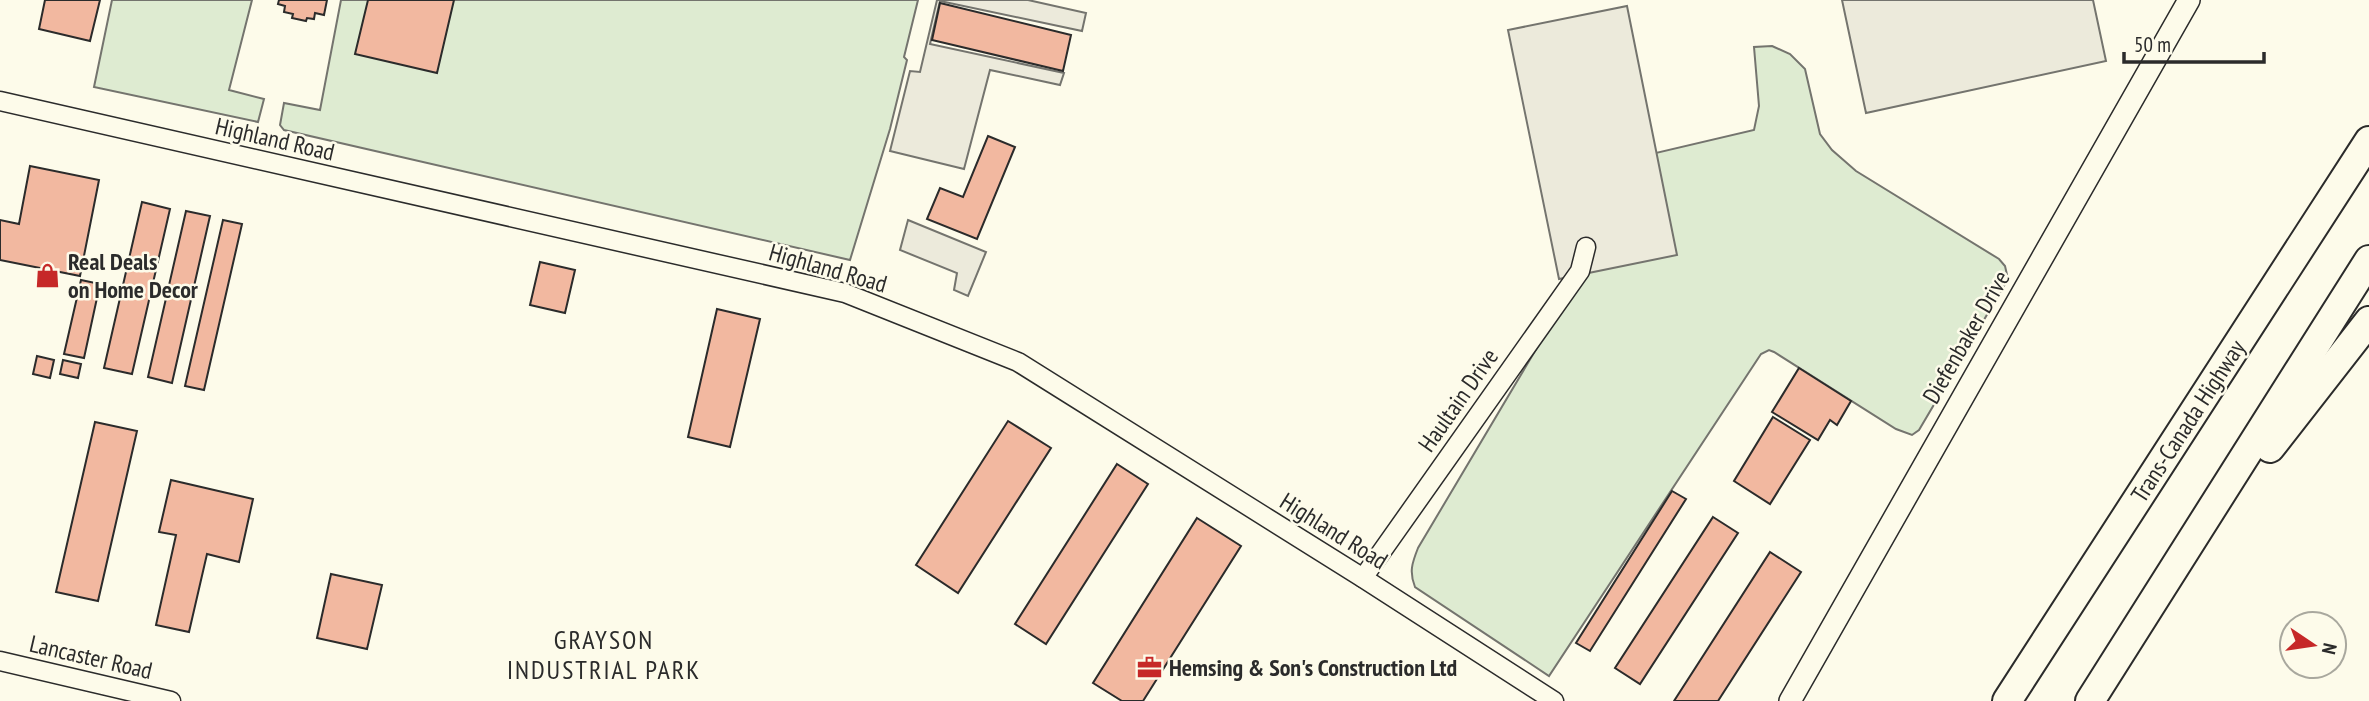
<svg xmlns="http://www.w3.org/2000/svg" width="2369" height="701" font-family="'PT Sans Narrow',sans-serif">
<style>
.green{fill:#deebd1;stroke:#74746e;stroke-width:2}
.parking{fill:#eceadb;stroke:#74746e;stroke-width:2}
.building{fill:#f2b8a0;stroke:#2b2b2b;stroke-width:2}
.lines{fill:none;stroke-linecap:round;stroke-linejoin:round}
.minor-casing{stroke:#2b2b2b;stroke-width:21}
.tertiary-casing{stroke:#2b2b2b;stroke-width:24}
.trunk-casing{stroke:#2b2b2b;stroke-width:32}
.minor{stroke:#fdfbea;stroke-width:18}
.tertiary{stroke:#fdfbea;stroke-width:21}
.trunk{stroke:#fdfbea;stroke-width:28}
.labels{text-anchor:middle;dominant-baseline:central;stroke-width:5;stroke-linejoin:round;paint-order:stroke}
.street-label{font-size:24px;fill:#2b2b2b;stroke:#fdfbea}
.poi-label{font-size:24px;font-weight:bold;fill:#2b2b2b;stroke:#fdfbea;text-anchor:start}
.neighbourhood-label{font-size:26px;letter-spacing:2px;fill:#2b2b2b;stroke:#fdfbea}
</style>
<rect width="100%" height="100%" fill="#fdfbea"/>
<g class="green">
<polygon points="112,0 252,0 229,90 264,99 258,122 94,87"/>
<polygon points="341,0 918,0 904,57 907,60 890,129 850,260 284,130 280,125 284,103 320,110"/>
<path d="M1772,46L1790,54L1805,69L1820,134L1832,150L1856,171L1999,259L2005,266L2008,279L1919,430L1912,435L1896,429L1774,352L1769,350L1761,354L1549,676L1415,587C1409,572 1412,563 1418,548L1579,277L1647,155L1754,130L1759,106L1754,47Z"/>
</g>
<g class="parking">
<polygon points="937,0 1028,0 1086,13 1082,31 940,1 930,44 1064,73 1060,85 990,70 964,169 890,151 910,71 920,72"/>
<polygon points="1842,0 2093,0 2106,61 1866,113"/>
<polygon points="1627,6 1677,255 1559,279 1508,30"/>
<polygon points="908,220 986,252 968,296 954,290 957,273 900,250"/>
</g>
<g class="building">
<polygon points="45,0 100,0 90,41 39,29"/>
<polygon points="279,0 327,0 324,15 315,13 314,19 307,18 306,21 292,18 293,14 284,12 285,6 278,4"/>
<polygon points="368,0 454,0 437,73 355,54"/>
<polygon points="940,3 1071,35 1063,71 932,40"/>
<polygon points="988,136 1015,147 977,239 927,219 940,188 963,197"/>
<polygon points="30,166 99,180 80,276 0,260 0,220 19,224"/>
<polygon points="142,202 170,209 132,374 104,368"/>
<polygon points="186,211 210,216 172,383 148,377"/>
<polygon points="223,220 242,224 204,390 185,386"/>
<polygon points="540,262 575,270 565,313 530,305"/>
<polygon points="81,280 100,284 84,358 64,354"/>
<polygon points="717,309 760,319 730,447 688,437"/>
<polygon points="37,356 54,360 50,378 33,374"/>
<polygon points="63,360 81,364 78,378 60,374"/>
<polygon points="1799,368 1851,401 1837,425 1830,420 1818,440 1772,412"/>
<polygon points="1773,417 1810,440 1770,504 1734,481"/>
<polygon points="1008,421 1051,448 958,593 916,565"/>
<polygon points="95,422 137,431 98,601 56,592"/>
<polygon points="1117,464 1148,484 1046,644 1015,624"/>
<polygon points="171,480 253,499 239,562 207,554 189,632 156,625 176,535 159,532"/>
<polygon points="1672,491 1686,499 1590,651 1576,643"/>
<polygon points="1713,517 1738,533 1640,684 1615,668"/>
<polygon points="1197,518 1241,546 1143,701 1122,701 1093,683"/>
<polygon points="1770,552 1801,572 1718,701 1674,701"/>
<polygon points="331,574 382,585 367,649 317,638"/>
</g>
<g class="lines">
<defs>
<g id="minor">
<polyline points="0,101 845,293 1018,362 1363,578 1554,701"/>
<polyline points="1363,578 1580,271 1586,247"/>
<polyline points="0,661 171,701"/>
</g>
<polyline id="tertiary" points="1790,701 2189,0"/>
<g id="trunk">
<polyline points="2270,448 2369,321"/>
<polyline points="2007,701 2369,141"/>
<polyline points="2090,701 2369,260"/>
</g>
</defs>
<use href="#minor" class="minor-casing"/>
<use href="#tertiary" class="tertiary-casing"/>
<use href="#trunk" class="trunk-casing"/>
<use href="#minor" class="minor"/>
<use href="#tertiary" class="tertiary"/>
<use href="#trunk" class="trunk"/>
</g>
<defs>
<symbol id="shop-bare" viewBox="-9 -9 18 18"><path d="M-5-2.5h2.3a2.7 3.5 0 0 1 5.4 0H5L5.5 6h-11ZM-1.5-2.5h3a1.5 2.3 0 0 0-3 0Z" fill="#c62828" stroke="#fdfbea" stroke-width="2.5" paint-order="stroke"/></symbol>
<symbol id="office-bare" viewBox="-9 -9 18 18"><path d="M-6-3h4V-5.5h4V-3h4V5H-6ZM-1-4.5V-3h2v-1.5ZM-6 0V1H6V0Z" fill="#c62828" stroke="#fdfbea" stroke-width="2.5" paint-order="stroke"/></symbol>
</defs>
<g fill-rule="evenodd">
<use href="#shop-bare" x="30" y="258" width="35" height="35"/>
<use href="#office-bare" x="1132" y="650" width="35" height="35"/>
</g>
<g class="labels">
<g class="street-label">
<text transform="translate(275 139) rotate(13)">Highland Road</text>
<text transform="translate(828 268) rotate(16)">Highland Road</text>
<text transform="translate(1966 337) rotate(-60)">Diefenbaker Drive</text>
<text transform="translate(1458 400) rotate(-55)">Haultain Drive</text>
<text transform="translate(2188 421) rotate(-57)">Trans-Canada Highway</text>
<text transform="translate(1334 531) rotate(32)">Highland Road</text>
<text transform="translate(91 657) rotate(13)">Lancaster Road</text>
</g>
<g class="poi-label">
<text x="68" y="261">Real Deals<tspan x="68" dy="28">on Home Decor</tspan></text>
<text x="1169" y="667">Hemsing &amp; Son's Construction Ltd</text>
</g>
<g class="neighbourhood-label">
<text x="604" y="639">GRAYSON<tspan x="604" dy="30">INDUSTRIAL PARK</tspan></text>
</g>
</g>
<g transform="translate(2313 645) rotate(103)"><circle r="33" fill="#fdfbea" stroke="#a9a89e" stroke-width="2"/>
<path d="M0-5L12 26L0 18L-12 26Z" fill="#c62828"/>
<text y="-10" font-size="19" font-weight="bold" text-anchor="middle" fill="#2b2b2b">N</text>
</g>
<path d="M2124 52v10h140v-10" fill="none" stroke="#2b2b2b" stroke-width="3.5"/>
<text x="2134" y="52" font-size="21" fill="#2b2b2b" stroke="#fdfbea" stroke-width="5" paint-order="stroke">50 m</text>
</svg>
